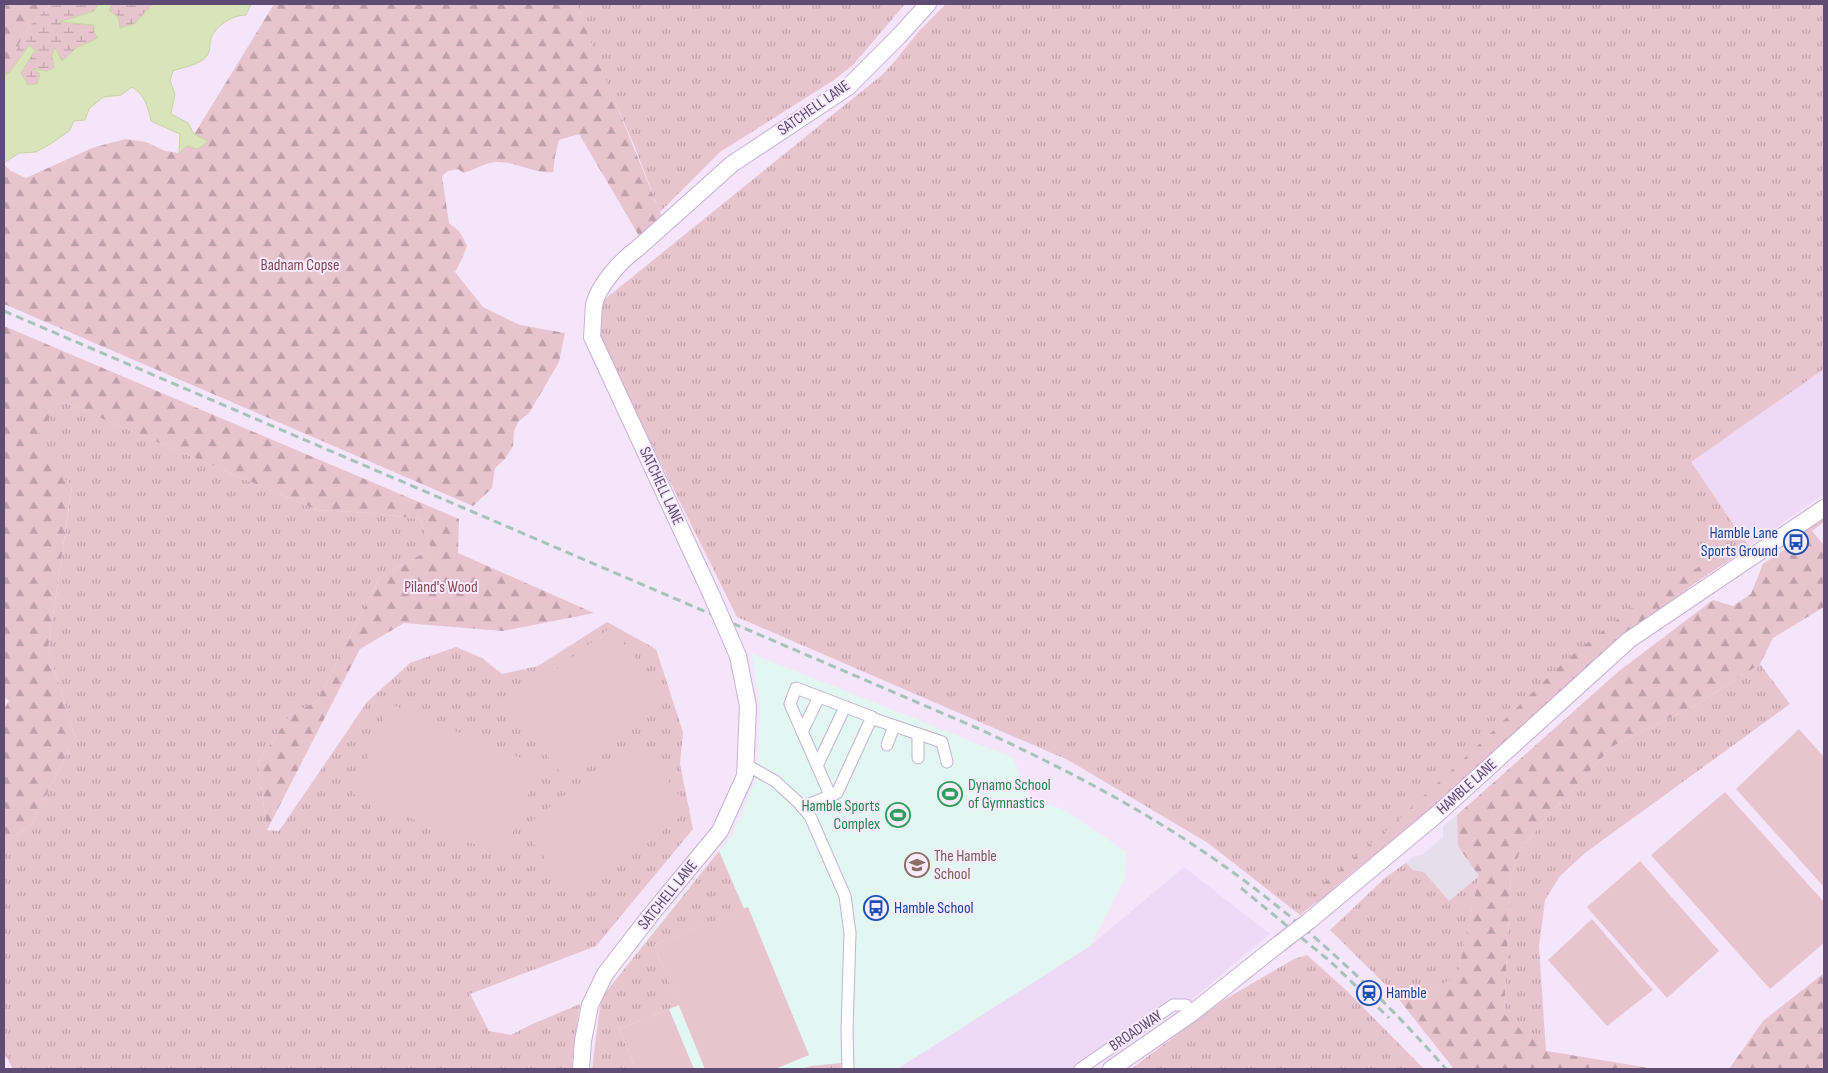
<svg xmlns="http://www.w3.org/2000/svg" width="1828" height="1073" font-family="'Sofia Sans Condensed',sans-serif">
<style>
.residential{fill:#eedaf7}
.industrial{fill:#e6dfeb}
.education{fill:#e2f7f2}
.grass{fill:url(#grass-tufts)}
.forest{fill:url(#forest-firs)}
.wetland{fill:url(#wetland-marsh)}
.pitch{fill:#e8c4cf}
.water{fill:#d9e4bb;stroke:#c7d5a1}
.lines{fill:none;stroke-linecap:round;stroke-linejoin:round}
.street-casing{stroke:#c3b1d1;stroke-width:13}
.secondary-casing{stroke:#c6b1d6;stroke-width:18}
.street{stroke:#fff;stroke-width:11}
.secondary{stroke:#fff;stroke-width:16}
.rail{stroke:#a4c4b9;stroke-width:3;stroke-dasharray:8 5;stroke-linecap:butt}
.secondary-bridge-casing{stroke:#c6b1d6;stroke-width:18;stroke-linecap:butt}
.secondary-bridge{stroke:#fff;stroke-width:16}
.labels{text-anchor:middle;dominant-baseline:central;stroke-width:4;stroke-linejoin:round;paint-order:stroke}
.street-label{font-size:16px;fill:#5e4c73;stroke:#f9ebfe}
.park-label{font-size:16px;fill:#844a54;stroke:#f9ebfe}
.transit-label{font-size:16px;fill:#164399;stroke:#f9ebfe;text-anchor:start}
.leisure-label{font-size:16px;fill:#27864d;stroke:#f9ebfe;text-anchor:start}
.education-label{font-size:16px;fill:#785e54;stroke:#f9ebfe;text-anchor:start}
</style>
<defs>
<pattern id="grass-tufts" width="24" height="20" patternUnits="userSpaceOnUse" patternTransform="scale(1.25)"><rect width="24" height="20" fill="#e8c4cf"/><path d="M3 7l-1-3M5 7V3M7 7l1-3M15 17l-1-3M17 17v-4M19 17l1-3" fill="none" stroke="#bfa1ac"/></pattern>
<pattern id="forest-firs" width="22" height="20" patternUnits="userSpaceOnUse" patternTransform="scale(1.25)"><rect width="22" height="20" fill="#e8c4cf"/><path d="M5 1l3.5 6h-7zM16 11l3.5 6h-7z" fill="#bfa1ac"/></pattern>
<pattern id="wetland-marsh" width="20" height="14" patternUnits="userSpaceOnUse" patternTransform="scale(1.25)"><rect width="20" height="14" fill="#e8c4cf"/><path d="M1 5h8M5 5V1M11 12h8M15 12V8" fill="none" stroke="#bfa1ac"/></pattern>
</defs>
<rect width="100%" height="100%" fill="#f5e5fb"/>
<g class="residential">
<polygon points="1824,369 1824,494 1749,546 1690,462"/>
<polygon points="1184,867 1270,934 1195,997 1085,1069 897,1069 1090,946"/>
</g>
<polygon class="industrial" points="1457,815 1458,846 1479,876 1449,901 1424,872 1413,870 1406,863 1414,856 1422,855 1443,837 1443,826"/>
<polygon class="education" points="752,654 1013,758 1029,797 1064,810 1126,852 1125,878 1090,946 897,1069 592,1069 601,998 660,922 732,836 757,777 760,707"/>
<g class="grass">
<polygon points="577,4 905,4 853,65 834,80 720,152 660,212 634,145 599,66"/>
<polygon points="946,4 1824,4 1824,369 1691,462 1749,547 1692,585 1612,650 1403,832 1300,915 1208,843 1068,760 737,617 597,335 598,314 605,299 882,75 894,62 920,30"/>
<polygon points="61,401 317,510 371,513 420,519 431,549 380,577 317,701 290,715 258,763 267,830 279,831 367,702 410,663 456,647 482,658 502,674 538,666 607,622 656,649 683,732 680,764 693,829 596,946 470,994 489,1031 511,1035 530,1025 580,1004 572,1060 572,1069 13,1069 4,1053 4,842 31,825 75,737 48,649 72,487 32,442"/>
<polygon points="1760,664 1790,704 1585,853 1560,876 1545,900 1539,946 1546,1051 1654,1069 1549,1069 1504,1014 1511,876 1520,851 1545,819 1613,746 1694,706"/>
<polygon points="719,851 744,909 654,945 679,1005 619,1029 636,1069 592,1069 601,998"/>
<polygon points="1406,863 1413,870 1424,872 1449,901 1479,876 1457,978 1421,994 1393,992 1330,930 1386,877"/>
<polygon points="1307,955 1348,992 1424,1069 1131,1069 1222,1001 1294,959"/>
<polygon points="841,1063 841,1069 802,1069 811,1066"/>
</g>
<g class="forest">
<polygon points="4,4 51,4 31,24 16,49 10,72 4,76"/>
<path d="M274,4H577C604,79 636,151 665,225L642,241L579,134L559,140L555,156L553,172C534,174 515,161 496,162C484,163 474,170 463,173L458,169L448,171L442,176L449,223L459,231L467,245L463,257L455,272L483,307L520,325L565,333L559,362L529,413L518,422L514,431L513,446L505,459L495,468L492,488L473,506L4,304V164L11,171L26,178L92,148L125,139L146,142L165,151L179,153L187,146Z"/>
<polygon points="4,326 459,519 458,553 594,613 503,631 404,623 360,649 267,830 258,763 290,715 317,701 380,577 431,549 420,519 371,513 317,510 61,401 33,442 72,486 48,649 75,737 31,825 4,842 4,709 9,701 4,697"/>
<polygon points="1824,513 1824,522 1812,531 1824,545 1824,607 1773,638 1760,664 1694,706 1613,746 1545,819 1520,851 1511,876 1504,1014 1546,1051 1654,1069 1454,1069 1393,992 1421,994 1457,977 1479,876 1458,846 1457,815 1619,671 1713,600 1733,606 1751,594 1763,564 1786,549"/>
<polygon points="1744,539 1749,547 1692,585 1612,650 1474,771 1338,884 1321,902 1317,904 1312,899 1314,894 1321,886 1388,829 1472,751 1566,660 1634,606 1680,576 1706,564"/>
<polygon points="1824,973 1824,1069 1729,1069 1763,1021"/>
</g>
<g class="wetland">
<polygon points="51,4 99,4 94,11 61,22 94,25 98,38 76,48 62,62 55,48 52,56 54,68 47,71 34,69 40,74 37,84 28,85 21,73 35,50 29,45 10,72 16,49 31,24"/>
<polygon points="112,4 153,4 134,24 120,28 109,10"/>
</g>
<g class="pitch">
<polygon points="611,627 666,698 563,776 509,706"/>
<polygon points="390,704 540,766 503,856 353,794"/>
<polygon points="1799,729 1824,757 1824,887 1736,789"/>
<polygon points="635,739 690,809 577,899 522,829"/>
<polygon points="1725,792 1824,902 1824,943 1770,989 1651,855"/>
<polygon points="1640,861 1719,951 1667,998 1587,907"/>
<polygon points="748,907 809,1055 775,1069 705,1069 654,945"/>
<polygon points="1592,919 1653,990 1607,1026 1548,960"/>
<polygon points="669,1009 694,1069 636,1069 619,1029"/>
</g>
<path class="water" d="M99,4H112L109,10L118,17L120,28L134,24L153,4H251L246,15C233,15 216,25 211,38C209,44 211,52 206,57C199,65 183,67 173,71L170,81L175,94L171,114L188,123L194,134L208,141L198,149L187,146L179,153L180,134L151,121C148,107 145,95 132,87L121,95L103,97L89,109L85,120L74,121L69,131L52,143L36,152L19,153L4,163V76L10,72L29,45L35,50L21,73L28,85L37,84L40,74L33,69L47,71L54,68L52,56L55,47L62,61L76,48L98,38L94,33V25L59,22L94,11Z"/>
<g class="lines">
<defs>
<g id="street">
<polyline points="871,718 942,742 947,762"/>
<polyline points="802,732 819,697"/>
<polyline points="887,745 894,726"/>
<polyline points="918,758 918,734"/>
<polyline points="745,764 775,781 799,803 810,816 845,896 850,933 847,1030 848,1069"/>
<polyline points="817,766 845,707"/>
<polyline points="802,807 837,793 872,717 796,688 790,704 830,795"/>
<polyline points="1080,1069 1173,1005 1186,1005 1192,1013"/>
</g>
<g id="secondary">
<path d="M712,596L592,337C593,326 593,315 594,305C598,286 621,260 637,249L732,164L848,87L899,36L928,4"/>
<polyline points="1309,921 1435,816 1629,640 1824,508"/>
<polyline points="581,1069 583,1041 590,1005 605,974 649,917 720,831 745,776 748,706 738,656"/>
<polyline points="1111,1069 1192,1013 1279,944"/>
</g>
</defs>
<use href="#street" class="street-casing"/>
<use href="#secondary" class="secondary-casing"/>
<use href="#street" class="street"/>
<use href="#secondary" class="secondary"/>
<g class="rail">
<path d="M4,311L977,728C1046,760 1114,794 1178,835C1279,899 1368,980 1446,1069"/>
<polyline points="1241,888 1331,962 1389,1018"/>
</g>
<defs>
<g id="secondary-bridge">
<polyline points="712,596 738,656"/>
<polyline points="1279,944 1309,921"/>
</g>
</defs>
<use href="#secondary-bridge" class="secondary-bridge-casing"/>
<use href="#secondary-bridge" class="secondary-bridge"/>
</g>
<defs>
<symbol id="bus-ring" viewBox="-11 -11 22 22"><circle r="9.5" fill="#f9ebfe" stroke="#1a4fb4" stroke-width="1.5"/><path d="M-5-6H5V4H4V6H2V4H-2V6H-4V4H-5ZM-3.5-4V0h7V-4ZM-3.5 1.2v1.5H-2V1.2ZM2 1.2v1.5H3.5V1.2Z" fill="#1a4fb4"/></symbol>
<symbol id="stadium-ring" viewBox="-11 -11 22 22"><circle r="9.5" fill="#f9ebfe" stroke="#2e9e5b" stroke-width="1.5"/><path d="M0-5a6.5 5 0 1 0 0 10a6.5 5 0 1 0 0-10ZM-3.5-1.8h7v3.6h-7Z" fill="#2e9e5b"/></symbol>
<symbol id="school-ring" viewBox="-11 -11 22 22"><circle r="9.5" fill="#f9ebfe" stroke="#8d6e63" stroke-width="1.5"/><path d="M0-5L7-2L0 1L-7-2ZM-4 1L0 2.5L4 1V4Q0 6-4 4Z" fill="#8d6e63"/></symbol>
<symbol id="station-ring" viewBox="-11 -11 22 22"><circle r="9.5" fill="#f9ebfe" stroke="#1a4fb4" stroke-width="1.5"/><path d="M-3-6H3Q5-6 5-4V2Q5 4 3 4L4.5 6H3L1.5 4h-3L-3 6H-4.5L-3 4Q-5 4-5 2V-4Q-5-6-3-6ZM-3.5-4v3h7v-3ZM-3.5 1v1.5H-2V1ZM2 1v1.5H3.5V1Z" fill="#1a4fb4"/></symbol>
</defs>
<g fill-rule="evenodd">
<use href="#bus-ring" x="1782" y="528" width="28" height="28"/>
<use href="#stadium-ring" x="936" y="780" width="28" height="28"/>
<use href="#stadium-ring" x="884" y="801" width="28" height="28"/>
<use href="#school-ring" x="903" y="851" width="28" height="28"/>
<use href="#bus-ring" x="862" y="894" width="28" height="28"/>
<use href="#station-ring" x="1355" y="979" width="28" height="28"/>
</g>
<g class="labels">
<g class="street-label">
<text transform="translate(814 108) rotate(-35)">SATCHELL LANE</text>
<text transform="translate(661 486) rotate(65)">SATCHELL LANE</text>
<text transform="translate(1467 787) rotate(-42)">HAMBLE LANE</text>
<text transform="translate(668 895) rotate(-51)">SATCHELL LANE</text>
<text transform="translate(1136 1031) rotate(-34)">BROADWAY</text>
</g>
<g class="park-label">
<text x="300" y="265">Badnam Copse</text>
<text x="441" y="587">Piland's Wood</text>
</g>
<g class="transit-label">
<text x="1778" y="533" text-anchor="end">Hamble Lane<tspan x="1778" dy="18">Sports Ground</tspan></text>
<text x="894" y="908">Hamble School</text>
<text x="1386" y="993">Hamble</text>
</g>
<g class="leisure-label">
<text x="968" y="785">Dynamo School<tspan x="968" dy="18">of Gymnastics</tspan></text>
<text x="880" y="806" text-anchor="end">Hamble Sports<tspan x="880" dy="18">Complex</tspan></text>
</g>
<g class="education-label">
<text x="934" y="856">The Hamble<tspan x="934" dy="18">School</tspan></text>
</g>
</g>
<rect width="1828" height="1073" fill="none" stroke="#5e4c73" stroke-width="10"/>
</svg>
